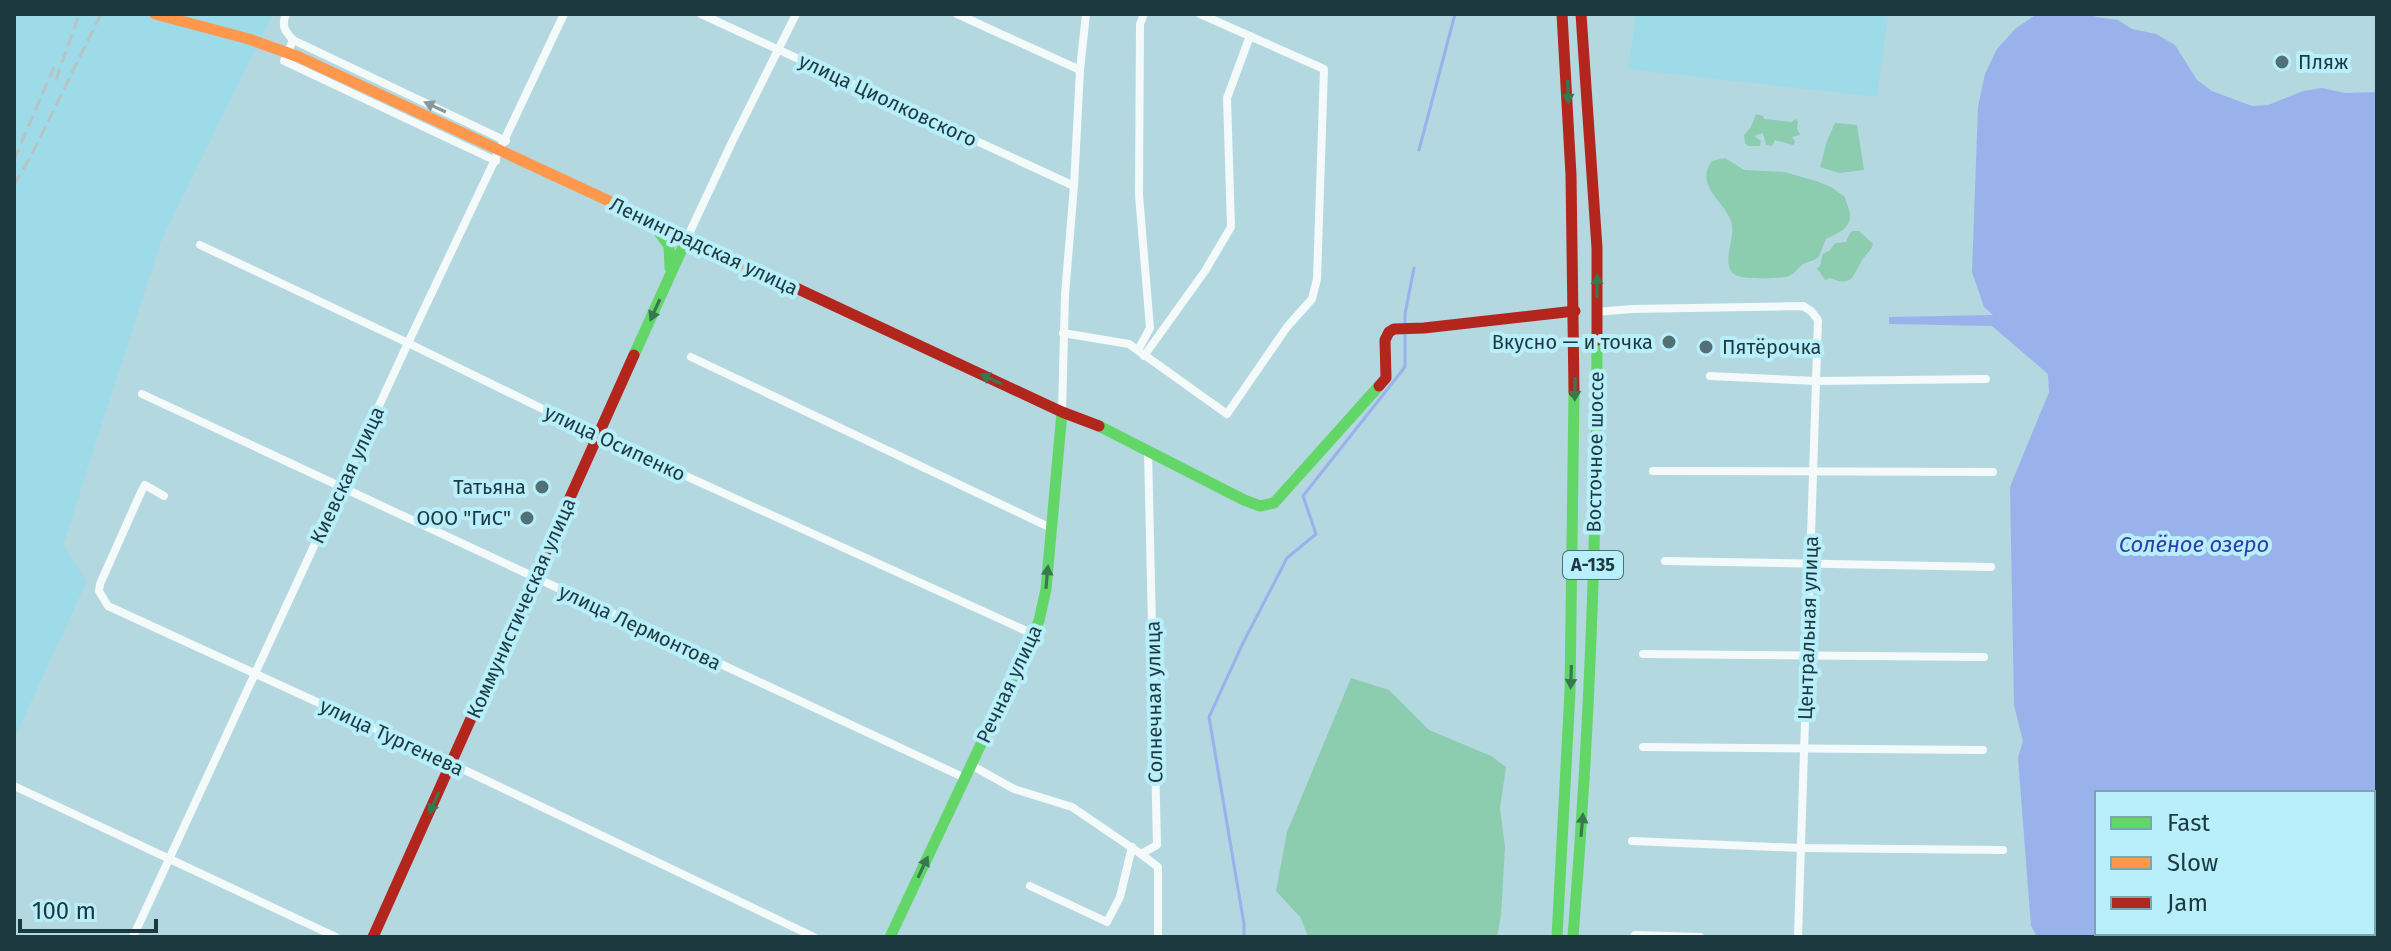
<svg xmlns="http://www.w3.org/2000/svg" width="2391" height="951" font-family="'Fira Sans',sans-serif">
<style>
.built{fill:#9edbe8}
.green{fill:#8cccaf}
.water{fill:#99b2ec;fill-rule:evenodd}
.lines{fill:none;stroke-linecap:round;stroke-linejoin:round}
.stream{stroke:#99b2ec;stroke-width:3}
.street{stroke:#f4f9fa;stroke-width:8}
.fast{stroke:#63d668;stroke-width:11}
.slow{stroke:#ff974d;stroke-width:11}
.jam{stroke:#b3261e;stroke-width:11}
.rail{stroke:#b9c3c6;stroke-width:3;stroke-dasharray:12 6;stroke-linecap:butt}
.oneway{fill:#38784f}
.oneway2{fill:#88999c}
.poi-dot{fill:#517177;stroke:#b8effb;stroke-width:3}
.labels{text-anchor:middle;dominant-baseline:central;stroke-width:8;stroke-linejoin:round;paint-order:stroke}
.shield{fill:#b8effb;stroke:#4b7077;stroke-width:2}
.shield-label{font-size:18px;font-weight:bold;fill:#1c393f}
.poi-label{font-size:20px;fill:#1c393f;stroke:#b8effb;text-anchor:end}
.street-label{font-size:20px;fill:#1c393f;stroke:#b8effb}
.water-label{font-size:22px;font-style:italic;fill:#313bab;stroke:#b8effb}
</style>
<rect width="100%" height="100%" fill="#b3d8e0"/>
<g class="built">
<polygon points="14,14 273,14 161,241 63,545 87,581 14,739"/>
<polygon points="1636,14 1888,14 1877,97 1628,69"/>
</g>
<g class="green">
<polygon points="1756,114 1763,116 1764,119 1791,122 1796,119 1798,122 1797,128 1800,135 1792,137 1795,142 1793,145 1775,140 1772,146 1766,145 1763,133 1754,136 1761,141 1760,146 1748,146 1745,143 1744,135 1751,127"/>
<polygon points="1835,123 1857,125 1864,170 1839,173 1820,167 1827,141"/>
<path d="M1725,158L1744,170L1784,172L1816,181L1831,187L1845,197C1846,204 1851,211 1850,217C1849,230 1836,234 1826,239C1823,244 1822,251 1819,256C1815,261 1809,261 1803,264C1798,268 1794,274 1789,276C1780,279 1740,280 1734,274C1720,263 1737,237 1731,221C1724,201 1694,185 1712,161Z"/>
<path d="M1853,231H1859L1873,244C1870,253 1865,254 1861,262C1852,278 1851,287 1830,278L1825,280L1817,268L1820,266L1823,254L1830,250L1835,243L1846,242L1850,233Z"/>
<polygon points="1351,678 1389,690 1429,730 1491,756 1506,767 1500,808 1505,847 1501,915 1497,937 1308,937 1301,918 1276,891 1287,832"/>
</g>
<path class="water" d="M2037,14H2092L2096,17L2118,20L2132,29L2156,34L2175,45L2197,80L2212,91L2252,106L2268,105L2303,91L2322,88L2345,93L2377,92V937H2037L2031,926L2018,758L2023,741L2014,705L2010,487L2049,392L2048,374L1992,326L1889,324V317L1993,315L1984,307L1972,272L1978,107L1985,74L1997,49L2015,29ZM2097,793H2373V933H2097Z"/>
<g class="lines">
<g class="stream">
<polyline points="1419,150 1455,14"/>
<polyline points="1244,937 1244,924 1209,717 1242,645 1287,558 1316,534 1303,496 1405,367 1405,314 1414,268"/>
</g>
<g class="street">
<path d="M286,14C281,26 285,31 293,40"/>
<polyline points="701,14 1074,186"/>
<polyline points="957,14 1080,70"/>
<polyline points="496,161 284,61 293,40 506,141"/>
<polyline points="687,238 733,140 796,14"/>
<polyline points="200,245 408,343 598,436 1033,634"/>
<polyline points="1596,312 1632,309 1803,306 1811,311 1818,320 1798,937"/>
<polyline points="1063,333 1129,344 1227,414 1287,327 1312,299 1317,279 1324,69 1200,14"/>
<polyline points="1138,350 1150,328 1139,195 1140,24 1144,14"/>
<polyline points="1144,356 1205,271 1231,227 1227,98 1250,36"/>
<polyline points="691,357 1051,528"/>
<polyline points="1710,376 1816,381 1986,379"/>
<polyline points="142,394 965,778"/>
<polyline points="1062,412 1065,295 1074,186 1080,70 1086,14"/>
<polyline points="1148,451 1157,845 1141,854 1158,867 1158,937"/>
<polyline points="1653,471 1993,472"/>
<polyline points="164,496 145,485 142,490 100,584 99,591 108,606 452,764 814,937"/>
<polyline points="1665,561 1991,567"/>
<polyline points="1643,654 1984,657"/>
<polyline points="1643,747 1983,750"/>
<polyline points="971,765 1014,789 1072,807 1141,854"/>
<polyline points="14,786 336,937"/>
<polyline points="1632,841 1801,848 2003,850"/>
<polyline points="1030,886 1107,922 1120,897 1132,847"/>
<polyline points="1635,935 1700,937"/>
<polyline points="133,937 408,343 564,14"/>
</g>
<g class="fast">
<polyline points="655,226 669,246 670,268"/>
<polyline points="634,355 687,238"/>
<polyline points="1099,426 1244,500 1260,506 1274,503 1379,386"/>
<polyline points="890,937 1039,621 1046,589 1062,412"/>
<polyline points="1557,937 1570,691 1574,392"/>
<path d="M1573,937C1589,739 1597,539 1597,340"/>
</g>
<polyline class="slow" points="155,14 249,39 299,57 764,273"/>
<g class="jam">
<polyline points="1562,14 1571,175 1574,392"/>
<polyline points="1581,14 1597,248 1597,340"/>
<polyline points="764,273 1062,412 1099,426"/>
<polyline points="1379,386 1386,378 1385,340 1389,332 1394,329 1424,328 1575,311"/>
<polyline points="373,937 634,355"/>
</g>
<g class="rail">
<polyline points="56,80 79,14"/>
<polyline points="14,160 54,67"/>
<polyline points="14,185 31,156 101,14"/>
</g>
</g>
<defs><path id="oneway-solid" d="M-6-.8H1V-3.2L6.5 0L1 3.2V.8H-6Z" transform="scale(2)"/></defs>
<g class="oneway">
<use href="#oneway-solid" transform="translate(1568 92) rotate(88)"/>
<use href="#oneway-solid" transform="translate(1597 286) rotate(-89)"/>
<use href="#oneway-solid" transform="translate(655 310) rotate(114)"/>
<use href="#oneway-solid" transform="translate(991 379) rotate(-155)"/>
<use href="#oneway-solid" transform="translate(1575 389) rotate(91)"/>
<use href="#oneway-solid" transform="translate(1047 577) rotate(-85)"/>
<use href="#oneway-solid" transform="translate(1571 677) rotate(92)"/>
<use href="#oneway-solid" transform="translate(434 803) rotate(114)"/>
<use href="#oneway-solid" transform="translate(1582 825) rotate(-85)"/>
<use href="#oneway-solid" transform="translate(923 867) rotate(-65)"/>
</g>
<use class="oneway2" href="#oneway-solid" transform="translate(435 107) rotate(-155)"/>
<g class="poi-dot">
<circle cx="2282" cy="62" r="8"/>
<circle cx="1669" cy="342" r="8"/>
<circle cx="1706" cy="347" r="8"/>
<circle cx="542" cy="487" r="8"/>
<circle cx="527" cy="518" r="8"/>
</g>
<g class="labels">
<rect class="shield" x="1563" y="551" width="60" height="28" rx="6"/>
<g class="shield-label">
<text x="1593" y="565">А-135</text>
</g>
<g class="poi-label">
<text x="2298" y="62" text-anchor="start">Пляж</text>
<text x="1653" y="342">Вкусно — и точка</text>
<text x="1722" y="347" text-anchor="start">Пятёрочка</text>
<text x="526" y="487">Татьяна</text>
<text x="511" y="518">ООО "ГиС"</text>
</g>
<g class="street-label">
<text transform="translate(888 100) rotate(25)">улица Циолковского</text>
<text transform="translate(704 246) rotate(25)">Ленинградская улица</text>
<text transform="translate(615 443) rotate(25)">улица Осипенко</text>
<text transform="translate(1595 452) rotate(-89)">Восточное шоссе</text>
<text transform="translate(347 475) rotate(-65)">Киевская улица</text>
<text transform="translate(521 608) rotate(-66)">Коммунистическая улица</text>
<text transform="translate(640 627) rotate(25)">улица Лермонтова</text>
<text transform="translate(1808 628) rotate(-88)">Центральная улица</text>
<text transform="translate(1009 684) rotate(-65)">Речная улица</text>
<text transform="translate(1154 702) rotate(-91)">Солнечная улица</text>
<text transform="translate(392 737) rotate(25)">улица Тургенева</text>
</g>
<g class="water-label">
<text x="2194" y="544">Солёное озеро</text>
</g>
</g>
<rect width="2391" height="951" fill="none" stroke="#1c393f" stroke-width="32"/>
<rect x="2095" y="791" width="280" height="144" fill="#b8effb" stroke="#7aa6b0" stroke-width="2"/>
<rect x="2111" y="817" width="40" height="12" fill="#63d668" stroke="#7aa6b0" stroke-width="2"/>
<text x="2167" y="831" font-size="24" fill="#1c393f">Fast</text>
<rect x="2111" y="857" width="40" height="12" fill="#ff974d" stroke="#7aa6b0" stroke-width="2"/>
<text x="2167" y="871" font-size="24" fill="#1c393f">Slow</text>
<rect x="2111" y="897" width="40" height="12" fill="#b3261e" stroke="#7aa6b0" stroke-width="2"/>
<text x="2167" y="911" font-size="24" fill="#1c393f">Jam</text>
<path d="M20 919v12h136v-12" fill="none" stroke="#1c393f" stroke-width="4"/>
<text x="32" y="919" font-size="24" fill="#1c393f" stroke="#b8effb" stroke-width="6" paint-order="stroke">100 m</text>
</svg>
